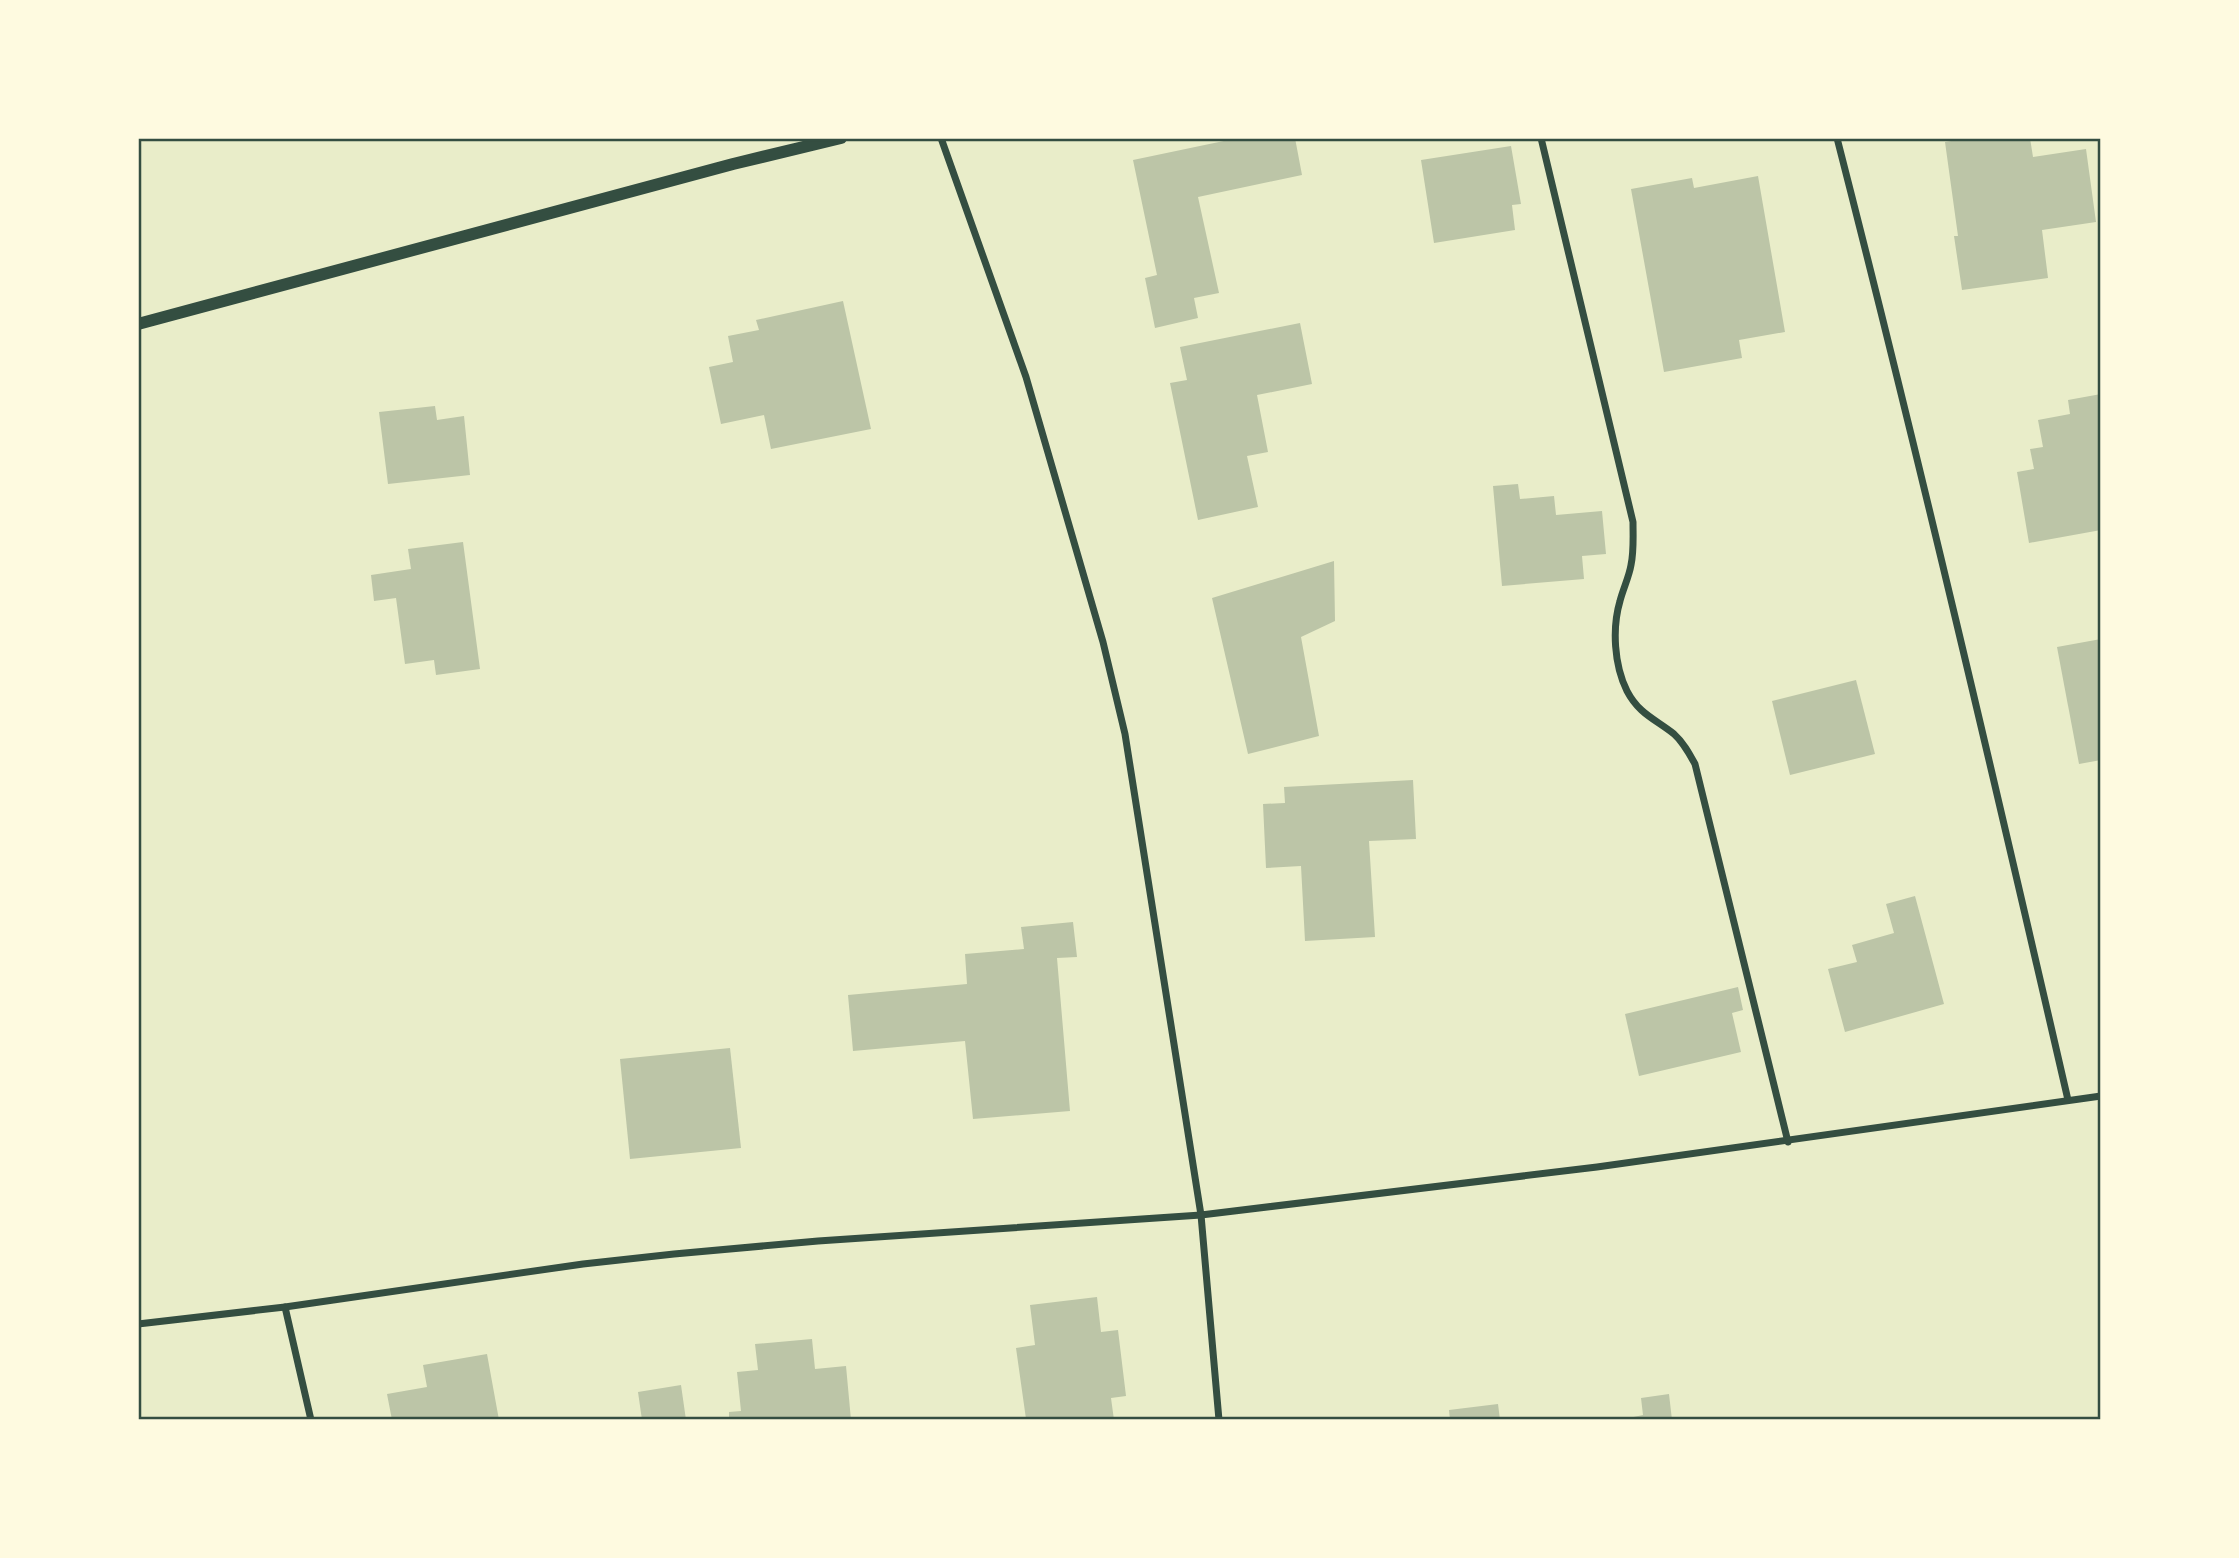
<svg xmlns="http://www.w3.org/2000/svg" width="2239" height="1558" font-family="'PT Serif',serif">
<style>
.building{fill:#bcc5a7}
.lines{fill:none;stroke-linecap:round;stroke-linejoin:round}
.minor{stroke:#344e41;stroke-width:7}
.tertiary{stroke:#344e41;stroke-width:12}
.neatline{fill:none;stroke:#344e41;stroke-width:2.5}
</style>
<rect width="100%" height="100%" fill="#e9edc9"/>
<g class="building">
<polygon points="1238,138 1295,138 1302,175 1198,197 1219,293 1194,298 1198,318 1155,328 1145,278 1157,275 1133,160"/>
<polygon points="1969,138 2030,138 2033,157 2086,149 2096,222 2042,230 2048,278 1962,290 1954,236 1958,236 1945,142"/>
<polygon points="1511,146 1521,204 1512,205 1515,230 1434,243 1421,160"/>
<polygon points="1758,176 1785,332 1739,340 1742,358 1664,372 1631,189 1692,178 1694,188"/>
<polygon points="843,301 871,429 771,449 764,415 721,424 709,367 733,362 728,336 759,330 756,320"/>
<polygon points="1300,323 1312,384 1257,395 1268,452 1247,456 1258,507 1198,520 1170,383 1187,380 1180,347"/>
<polygon points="2101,394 2101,530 2029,543 2017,472 2034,469 2030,449 2043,447 2038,420 2070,414 2068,400"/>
<polygon points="435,406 437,420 464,416 470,475 388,484 379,412"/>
<polygon points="1518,484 1520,499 1554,496 1556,515 1602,511 1606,554 1582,556 1584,579 1502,586 1493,486"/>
<polygon points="463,542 480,669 436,675 434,660 405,664 396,598 374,601 371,575 411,569 408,549"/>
<polygon points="1334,561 1335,621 1301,637 1319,736 1248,754 1212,598"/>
<polygon points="2101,639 2101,760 2079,764 2057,647"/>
<polygon points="1856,680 1875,754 1790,775 1772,701"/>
<polygon points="1413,780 1416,839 1369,841 1375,937 1305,941 1301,866 1266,868 1263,804 1285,803 1284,787"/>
<polygon points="1915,896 1944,1004 1845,1032 1828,969 1857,962 1852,945 1894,933 1886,904"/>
<polygon points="1073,922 1077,957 1057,958 1070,1111 973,1119 965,1041 853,1051 848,995 967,984 965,954 1024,949 1021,927"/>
<polygon points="1738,987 1743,1010 1732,1013 1741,1052 1639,1076 1625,1014"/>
<polygon points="730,1048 741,1148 630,1159 620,1059"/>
<polygon points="1097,1297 1101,1332 1118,1330 1126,1396 1111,1398 1114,1420 1041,1420 1041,1418 1026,1419 1016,1348 1035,1345 1030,1305"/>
<polygon points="812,1339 815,1369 846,1366 851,1420 729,1420 729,1412 741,1411 737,1372 758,1370 755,1344"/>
<polygon points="487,1354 499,1420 392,1420 387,1394 427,1387 423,1365"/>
<polygon points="681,1385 686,1420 642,1420 638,1392"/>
<polygon points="1669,1394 1672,1420 1619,1420 1643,1415 1641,1398"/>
<polygon points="1498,1404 1500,1420 1450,1420 1449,1410"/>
</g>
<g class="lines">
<g class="minor">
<polyline points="941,138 1026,377 1103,642 1125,734 1201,1215 1219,1420"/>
<path d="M1541,138L1633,522C1633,537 1634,551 1631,565C1629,577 1623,589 1620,601C1612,628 1614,665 1627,691C1639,714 1655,719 1674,734C1683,742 1689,753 1695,764L1788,1142"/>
<path d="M1837,138C1919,458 1994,779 2068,1100"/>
<polyline points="285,1307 311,1420"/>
<polyline points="138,1324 285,1307 583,1264 674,1254 818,1241 1201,1215 1597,1167 2101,1096"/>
</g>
<polyline class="tertiary" points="138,324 733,164 841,138"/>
</g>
<rect width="2239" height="1558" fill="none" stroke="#fefae0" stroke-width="280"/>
<rect x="140" y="140" width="1959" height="1278" class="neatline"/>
</svg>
